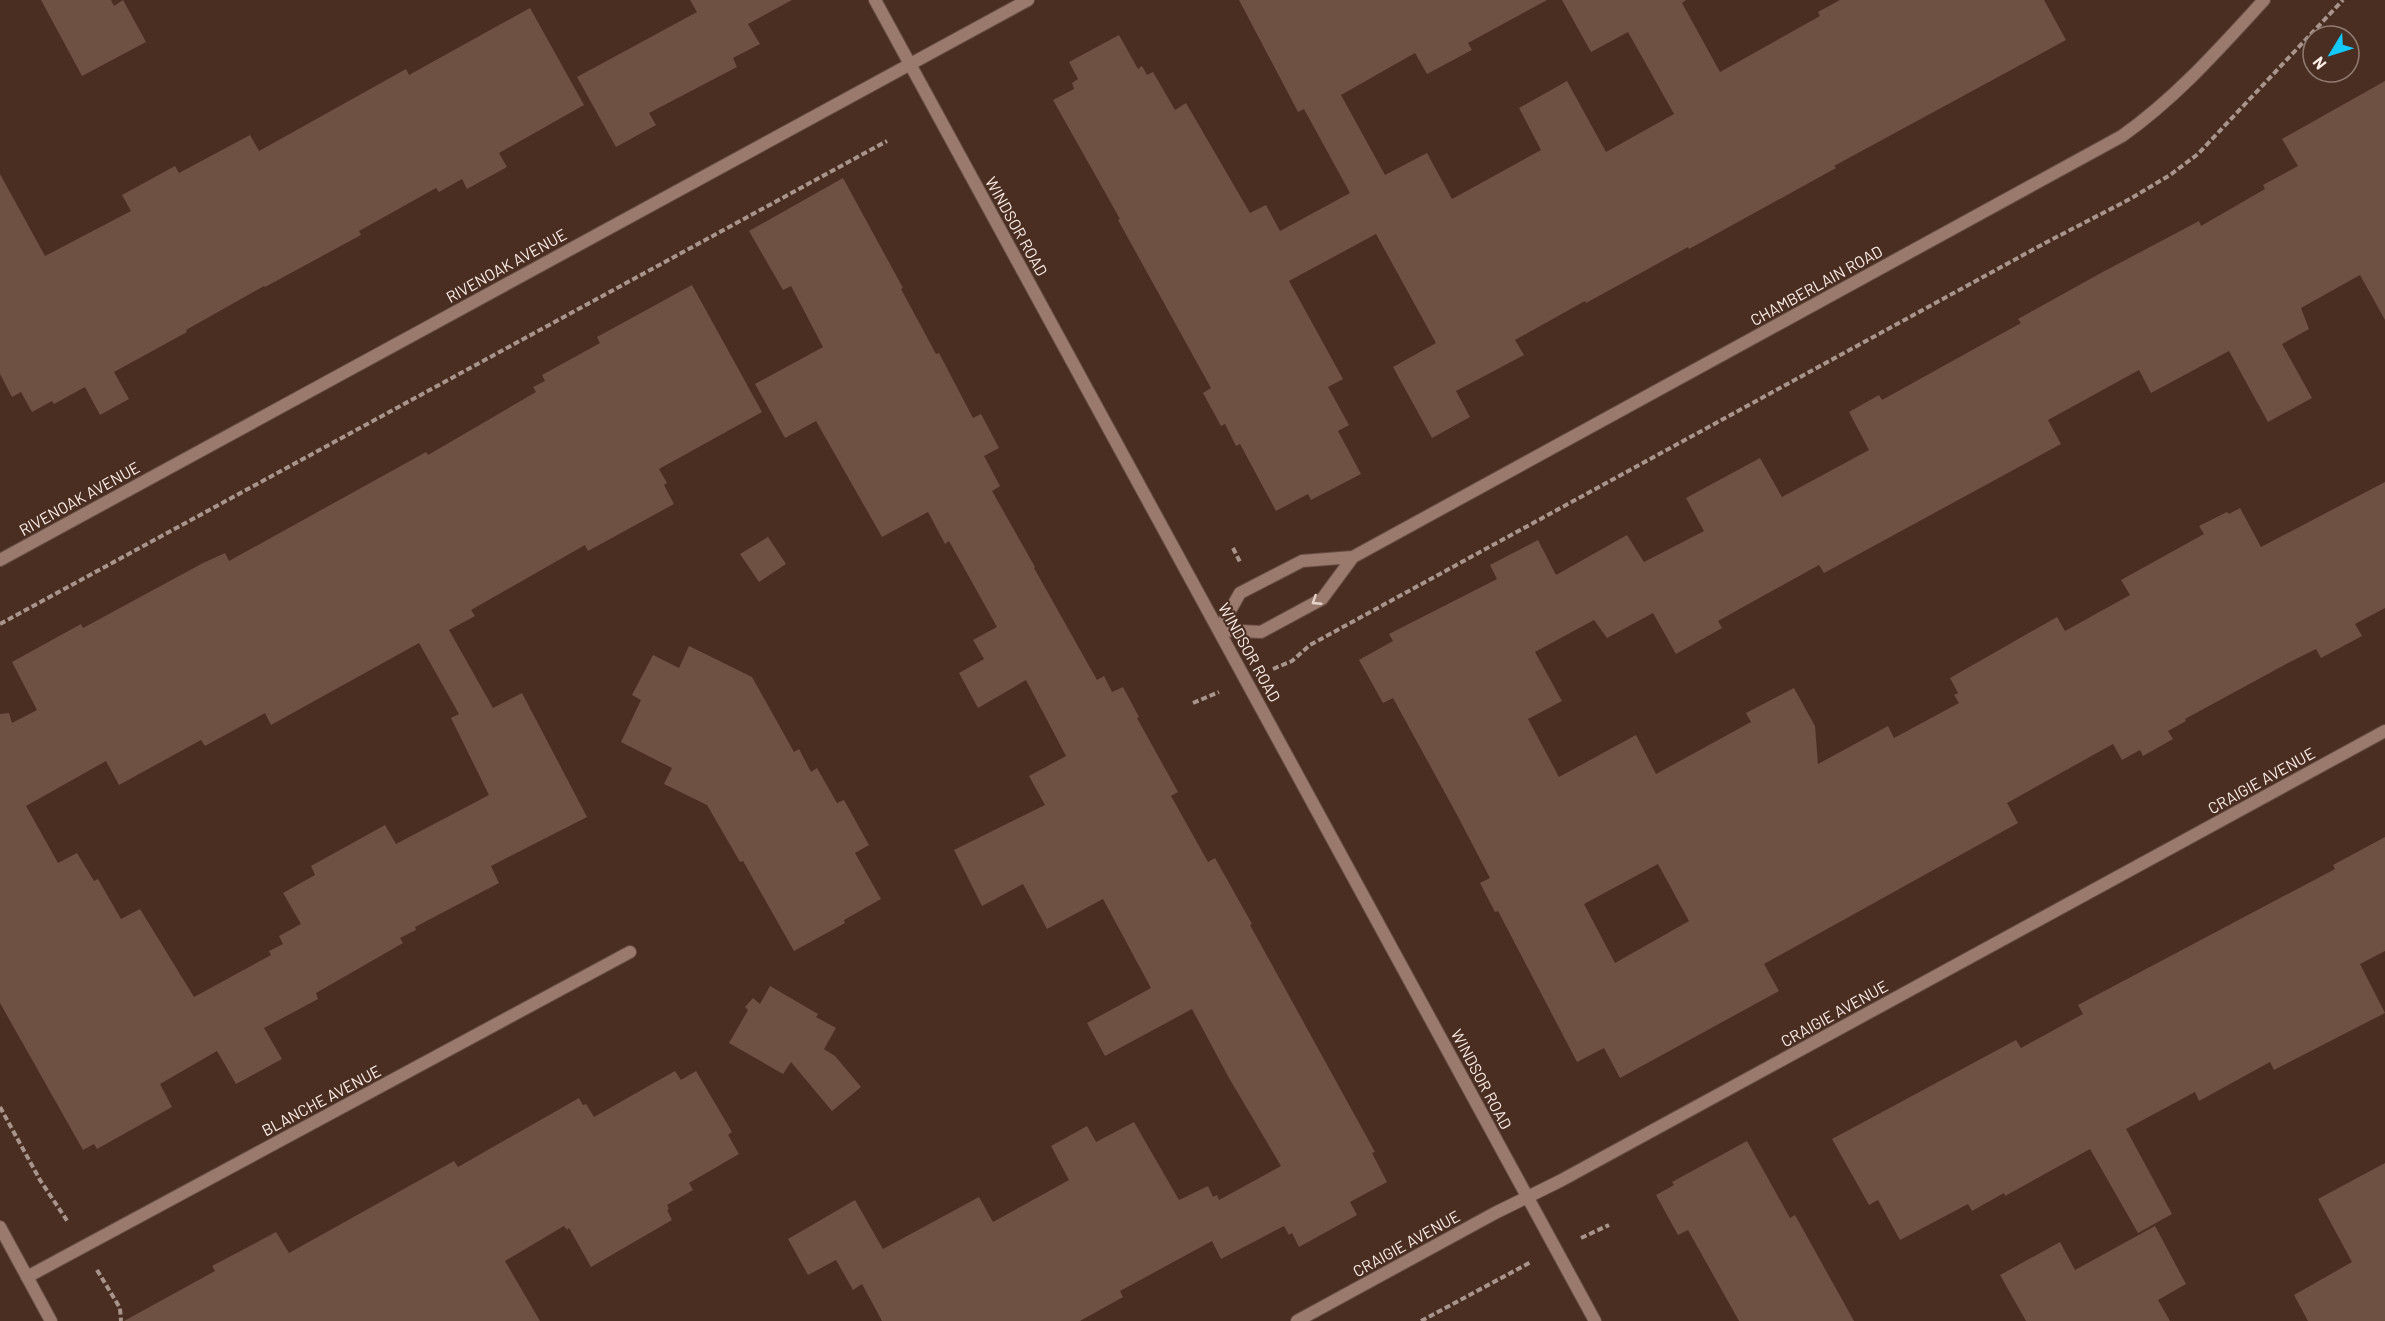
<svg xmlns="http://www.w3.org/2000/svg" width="2385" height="1321" font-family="Barlow,sans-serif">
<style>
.building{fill:#6f5144;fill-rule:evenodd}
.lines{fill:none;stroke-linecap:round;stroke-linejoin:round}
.minor-casing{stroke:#674d42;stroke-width:14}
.path{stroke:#a9948b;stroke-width:4;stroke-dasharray:6 3;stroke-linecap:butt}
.minor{stroke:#9a7a6d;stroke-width:12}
.oneway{stroke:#e5d2ca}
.labels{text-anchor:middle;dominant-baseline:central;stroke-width:4.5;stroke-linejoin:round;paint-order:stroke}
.street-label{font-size:16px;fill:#feefe9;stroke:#4a2e22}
</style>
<rect width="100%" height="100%" fill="#4a2e22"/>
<g class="building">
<polygon points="41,0 111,0 114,6 123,0 146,42 82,76"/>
<polygon points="690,0 792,0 748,24 760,44 733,58 737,67 649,113 656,125 616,147 577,77 697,12"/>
<polygon points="1239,0 1547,0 1468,43 1472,50 1427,74 1415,53 1341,95 1385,175 1427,153 1452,199 1541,150 1519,108 1567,81 1606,152 1674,114 1628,32 1591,52 1562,0 1686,0 1682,3 1720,72 1820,16 1818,12 1840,0 2044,0 2066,40 1834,166 1836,168 1689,249 1688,247 1586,303 1585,301 1515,340 1524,355 1456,391 1470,417 1432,438 1393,367 1436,343 1376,234 1289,281 1343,379 1328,387 1349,425 1338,431 1361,474 1311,500 1308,494 1276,511 1240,444 1236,446 1225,424 1221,426 1203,393 1211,388 1118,220 1120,219 1053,100 1074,89 1072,83 1078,79 1069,62 1119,35 1138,69 1142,66 1147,75 1153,72 1175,110 1186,103 1250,213 1266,205 1280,231 1350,193 1304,109 1298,112"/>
<polygon points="530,8 584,105 499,153 507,167 467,189 462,179 439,192 436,188 359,231 361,235 265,287 264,286 186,330 187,332 114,372 129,399 100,415 85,387 54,404 52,401 32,412 21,392 12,397 0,374 0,174 45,256 131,211 122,195 175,166 179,173 250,135 259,151 406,69 409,75"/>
<path d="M2385,81V320L2360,275L2301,308L2309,329L2282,344L2312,398L2268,422L2229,351L2151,393L2139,370L2048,420L2061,444L1824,573L1819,565L1718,621L1722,628L1676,654L1653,613L1607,638L1594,620L1535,652L1562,701L1528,719L1559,777L1636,735L1656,774L1751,722L1746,713L1794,688L1815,726L1818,764L1888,726L1894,738L1959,703L1954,695L1958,693L1950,678L2057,617L2065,631L2130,595L2121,580L2204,534L2199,526L2227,512L2229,514L2240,508L2261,547L2385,482V608L2355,624L2362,636L2321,658L2316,649L2288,663L2185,719L2186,721L2168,731L2173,739L2143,756L2140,750L2122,760L2113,744L2007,803L2018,823L1764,964L1779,991L1620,1078L1604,1048L1577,1062L1498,911L1495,912L1480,883L1490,878L1456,813L1393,698L1383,703L1359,660L1393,641L1389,634L1497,579L1490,565L1538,540L1556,575L1627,535L1644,562L1704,531L1686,498L1760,458L1782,497L1869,450L1849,412L1879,395L1882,400L2021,323L2018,319L2099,274L2199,221L2201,226L2265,189L2263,185L2298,166L2282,139ZM1658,864L1689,921L1615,963L1584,904Z"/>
<polygon points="843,178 903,288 901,289 936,354 939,353 973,418 981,414 999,448 984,456 1000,486 992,491 1035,567 1034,568 1097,680 1104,676 1112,692 1123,687 1139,717 1137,718 1178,792 1171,796 1208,862 1215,858 1252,924 1250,925 1375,1152 1372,1153 1387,1182 1350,1202 1357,1215 1299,1247 1292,1233 1289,1235 1284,1226 1221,1259 1212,1241 1120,1291 1123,1297 1080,1321 882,1321 862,1284 853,1290 836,1260 808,1275 788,1239 855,1200 883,1249 979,1197 993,1222 1069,1180 1051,1146 1087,1126 1096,1142 1134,1122 1179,1200 1208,1186 1213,1197 1217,1195 1219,1200 1281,1166 1229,1078 1192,1009 1105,1056 1087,1023 1151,988 1103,899 1047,929 1023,884 982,906 954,850 1045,805 1029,776 1066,756 1026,680 978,708 959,673 984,659 973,640 997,627 949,541 945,544 928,512 882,537 816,421 785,438 755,384 823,347 791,286 783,290 749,231"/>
<path d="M692,285L762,412L659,469L667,483L664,485L674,504L588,551L585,545L471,610L475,616L449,630L493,708L522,693L587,817L491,866L499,883L415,927L416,930L400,938L403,943L316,993L318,999L264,1028L282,1059L236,1084L217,1051L160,1084L172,1107L97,1149L94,1144L83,1150L0,1003V714L9,713L12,723L37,710L12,662L81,624L83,628L203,563L225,553L229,561L426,452L428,455L536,392L533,387L545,381L542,375L600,343L597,337ZM419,643L459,714L451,718L489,795L396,844L385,825L311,866L315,875L283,893L301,924L279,936L283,944L269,951L271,955L194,997L140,909L121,919L98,879L94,881L77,853L58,863L26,806L106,761L119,785L201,740L205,746L265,713L271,725Z"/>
<polygon points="768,537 786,564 759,582 740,554"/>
<polygon points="689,646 752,677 794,752 799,749 811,772 817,768 837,803 844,800 869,845 855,853 881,899 844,920 845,923 794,951 743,861 740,862 707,805 664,784 672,768 621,742 641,700 632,695 653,655 679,668"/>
<polygon points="2385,837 2385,951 2360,964 2385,1013 2274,1070 2270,1062 2199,1101 2195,1092 2126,1129 2172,1214 2138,1233 2090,1149 2005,1196 2004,1193 1972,1211 1968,1204 1900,1240 1878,1200 1869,1205 1832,1139 2016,1040 2021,1048 2083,1014 2078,1005 2335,869 2333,865"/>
<polygon points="770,986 818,1014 816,1017 836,1028 824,1049 835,1056 861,1087 832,1111 791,1062 783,1074 729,1043 748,1010 745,1007 753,998 760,1004"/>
<polygon points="675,1071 681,1080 696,1071 732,1132 728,1135 739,1154 689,1183 693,1190 667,1205 669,1209 667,1210 672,1220 591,1267 569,1228 567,1230 564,1226 505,1261 540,1321 124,1321 215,1271 212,1266 276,1232 289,1253 454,1161 458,1167 579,1098 583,1105 586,1104 594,1117"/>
<polygon points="1747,1141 1790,1218 1795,1215 1854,1321 1739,1321 1688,1230 1678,1235 1656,1195 1674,1185 1672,1182"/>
<polygon points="2385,1163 2385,1321 2308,1321 2294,1295 2352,1262 2318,1199"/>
<polygon points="2155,1226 2186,1284 2158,1300 2170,1321 2026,1321 2000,1275 2060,1242 2075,1270"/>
</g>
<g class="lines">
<defs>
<g id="minor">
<polyline points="875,0 1595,1321"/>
<path d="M1353,557L1322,599L1261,632L1219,630L1240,593L1302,561L1353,557L2122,136C2176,98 2219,49 2264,0"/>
<polyline points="0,560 1028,0"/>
<polyline points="0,1227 51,1321"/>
<polyline points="27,1277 630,952"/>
<polyline points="1297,1321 1495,1213 1560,1181 2385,731"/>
</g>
</defs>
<use href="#minor" class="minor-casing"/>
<g class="path">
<polyline points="1233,548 1240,562"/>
<polyline points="0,624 887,141"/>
<polyline points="1273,669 1292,661 1310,645 2047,242 2130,199 2170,175 2198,154 2343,0"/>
<polyline points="1193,703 1219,692"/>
<polyline points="0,1107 40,1180 68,1222"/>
<polyline points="1581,1238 1609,1225"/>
<polyline points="97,1270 120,1308 121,1321"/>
<polyline points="1421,1321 1531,1262"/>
</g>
<use href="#minor" class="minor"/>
</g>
<defs><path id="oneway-chevron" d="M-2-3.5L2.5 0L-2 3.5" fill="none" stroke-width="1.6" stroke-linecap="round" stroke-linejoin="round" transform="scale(1.5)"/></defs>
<use class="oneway" href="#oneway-chevron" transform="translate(1316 601) rotate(147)"/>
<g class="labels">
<g class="street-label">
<text transform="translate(1017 226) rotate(61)">WINDSOR ROAD</text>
<text transform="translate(506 265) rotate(-29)">RIVENOAK AVENUE</text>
<text transform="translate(1816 285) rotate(-29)">CHAMBERLAIN ROAD</text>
<text transform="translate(79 498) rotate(-29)">RIVENOAK AVENUE</text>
<text transform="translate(1250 652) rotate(61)">WINDSOR ROAD</text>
<text transform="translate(2261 780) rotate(-29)">CRAIGIE AVENUE</text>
<text transform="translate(1834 1013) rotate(-29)">CRAIGIE AVENUE</text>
<text transform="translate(1482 1079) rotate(62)">WINDSOR ROAD</text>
<text transform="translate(321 1100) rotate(-28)">BLANCHE AVENUE</text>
<text transform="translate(1406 1243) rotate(-29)">CRAIGIE AVENUE</text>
</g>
</g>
<g transform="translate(2331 54) rotate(232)"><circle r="28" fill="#4a2e22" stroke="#927b72" stroke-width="1.5"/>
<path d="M0-4.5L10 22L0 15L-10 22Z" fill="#12cafb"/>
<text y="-9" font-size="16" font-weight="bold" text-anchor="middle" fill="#feefe9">N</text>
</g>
</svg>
